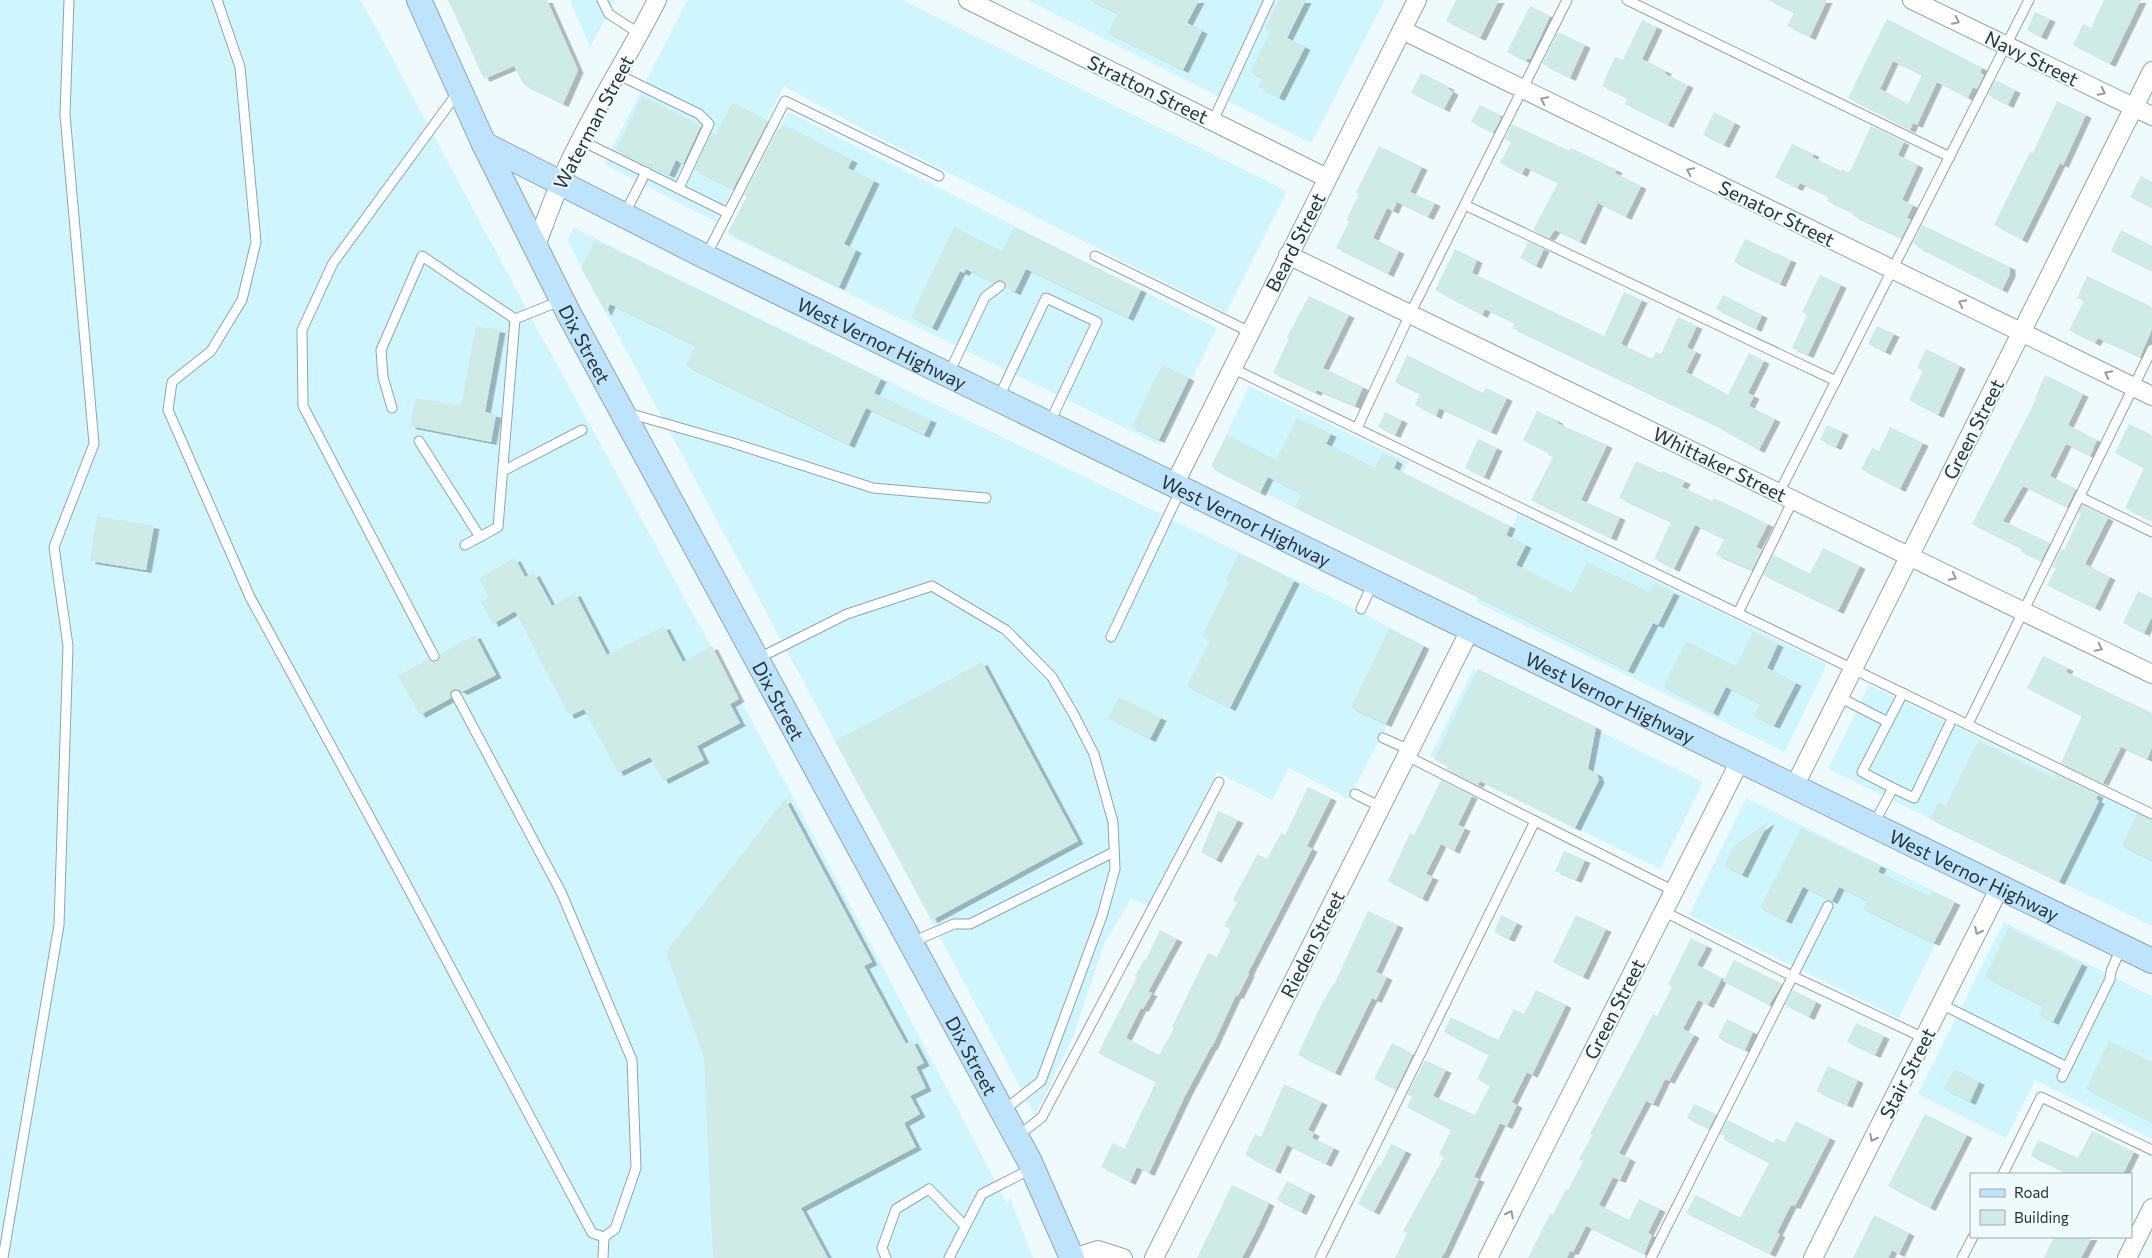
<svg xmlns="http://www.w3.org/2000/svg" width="2152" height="1258" font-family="Commissioner,sans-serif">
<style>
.built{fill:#cff5fe}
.building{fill:#ceebe5;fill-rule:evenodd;filter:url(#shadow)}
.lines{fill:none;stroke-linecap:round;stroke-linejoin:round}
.lane-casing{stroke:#8ca7ad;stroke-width:11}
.street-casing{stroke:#8ca7ad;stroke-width:20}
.secondary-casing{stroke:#8ca7ad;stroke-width:26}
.lane{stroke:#fff;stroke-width:9}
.street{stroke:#fff;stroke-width:18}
.secondary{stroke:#bee4fd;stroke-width:24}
.oneway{stroke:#94999a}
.labels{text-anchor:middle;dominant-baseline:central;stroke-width:4;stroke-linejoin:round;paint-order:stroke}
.street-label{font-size:19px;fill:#283336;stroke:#effafd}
</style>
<defs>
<filter id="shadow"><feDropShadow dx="5.5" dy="3" stdDeviation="0" flood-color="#0004"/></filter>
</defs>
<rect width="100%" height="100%" fill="#effafd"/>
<g class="built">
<polygon points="0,0 361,0 531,317 790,791 1007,1203 1010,1197 1033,1258 0,1258"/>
<polygon points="570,0 615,0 590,47"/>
<polygon points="687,0 902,0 1287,191 1226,313 870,133 784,86 716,222 604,164"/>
<polygon points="1027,0 1385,0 1311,143"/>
<polygon points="788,112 1217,328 1160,445 728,235"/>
<polygon points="574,228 1333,598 1427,647 1349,799 1289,768 1272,800 1217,772 1149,906 1131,899 1105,942 1073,1037 1035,1115 567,240"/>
<polygon points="1249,386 1408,462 1369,544 1211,467"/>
<polygon points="1518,514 1827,664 1785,752 1476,602"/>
<polygon points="1473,669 1703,782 1660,869 1430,756"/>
<polygon points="1869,685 2152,820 2152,926 1828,769"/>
<polygon points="1746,798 1956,902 1899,1018 1689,915"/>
<polygon points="2004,922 2152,996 2152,1139 2035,1080 2006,1138 1918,1094"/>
</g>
<g class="building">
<polygon points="448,0 547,0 578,70 563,104 524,85 514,66 484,79"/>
<polygon points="1089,0 1199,0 1187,23 1202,31 1183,70 1108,33 1118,14"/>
<polygon points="1279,0 1306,0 1287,38 1305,47 1279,98 1258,87 1263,78 1250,72 1271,30 1265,28"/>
<polygon points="1456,0 1499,0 1480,38 1446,21"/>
<polygon points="1768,0 1827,0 1810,37 1787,26 1794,13"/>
<polygon points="2104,0 2141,0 2110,64 2073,45 2083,24 2091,28"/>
<polygon points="1530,6 1550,16 1530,59 1528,58 1526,61 1507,52"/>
<polygon points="2035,12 2050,19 2041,37 2027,30"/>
<path d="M1887,19L1982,68L1980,73L1984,75L1977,89L1973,87L1968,98L1937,82L1917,125L1913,123L1910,130L1848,98ZM1893,61L1922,75L1908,104L1880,89Z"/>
<polygon points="1642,20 1657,27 1642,59 1666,71 1665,74 1688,85 1668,125 1625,104 1627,98 1602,86 1615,57 1623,60"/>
<polygon points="1558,32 1585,45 1570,78 1542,64"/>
<polygon points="1421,73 1449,87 1448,89 1453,92 1444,109 1411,93"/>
<polygon points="1995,80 2015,90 2008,105 1988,95"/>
<polygon points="642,96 701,126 683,164 676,160 669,175 616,150"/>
<polygon points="2057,101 2086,115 2063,165 2060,163 2022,240 1994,225 2030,152 2033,153"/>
<polygon points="732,103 768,121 733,189 694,170 712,132 716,134"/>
<polygon points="1480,105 1500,115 1499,117 1501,118 1493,133 1471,122"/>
<polygon points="1714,112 1735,123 1724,145 1703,135"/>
<polygon points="1512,124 1569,151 1571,148 1617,170 1615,173 1641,186 1626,217 1598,203 1580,242 1555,230 1549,238 1533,230 1558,183 1525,167 1522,174 1500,163 1511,142 1505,139"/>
<polygon points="784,125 852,160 848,168 874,181 844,244 856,250 839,287 728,232 747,196 744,195 779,127 782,128"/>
<polygon points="1871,126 1904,142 1898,155 1918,165 1902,200 1913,205 1907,218 1911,220 1901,238 1853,216 1854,213 1827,201 1829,197 1800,183 1797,188 1775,177 1792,144 1814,154 1812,157 1841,171 1842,169 1849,173"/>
<polygon points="1379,146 1422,167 1410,192 1435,203 1428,217 1397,202 1393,211 1387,208 1373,238 1399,251 1388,274 1336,248 1349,221 1346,220 1359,194 1356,193"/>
<polygon points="2141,176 2152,182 2152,208 2130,197"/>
<polygon points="1922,225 2010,267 2010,274 2002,290 1917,247 1918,246 1913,243"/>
<polygon points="954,227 1002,251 1014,227 1141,290 1128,318 1026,269 1015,292 1006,288 1003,281 999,280 994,283 966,269 964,273 960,271 932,328 911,317"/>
<polygon points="2121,230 2152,246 2152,271 2111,251"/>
<polygon points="1745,239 1791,260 1780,284 1734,262"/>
<polygon points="595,240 881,379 874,393 931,420 924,435 866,408 849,445 686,366 696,346 610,304 606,313 581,268"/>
<polygon points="1528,242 1544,249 1536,266 1520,258"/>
<polygon points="1455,249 1477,260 1472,273 1604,336 1624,292 1642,300 1621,344 1652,359 1656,352 1661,354 1678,317 1697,326 1687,347 1696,352 1686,372 1728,395 1749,353 1764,361 1748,393 1754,396 1749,406 1775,419 1759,450 1710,423 1512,328 1515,323 1485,309 1482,315 1435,290"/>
<polygon points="1820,275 1841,285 1808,355 1792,348 1807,315 1802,312"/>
<polygon points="2087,276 2152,307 2152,329 2140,357 2098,338 2095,343 2069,330 2084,301 2077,298"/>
<polygon points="1723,295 1762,315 1756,329 1716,309"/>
<polygon points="1309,296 1349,315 1323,368 1363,387 1355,406 1317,390 1316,393 1273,373 1289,338 1287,337"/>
<polygon points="476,326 500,330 485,412 496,415 491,442 410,426 416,398 461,406"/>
<polygon points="1877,326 1894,334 1885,352 1868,344"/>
<polygon points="1926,349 1960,366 1938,415 1909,400 1923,371 1917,368"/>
<polygon points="1407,355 1483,393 1486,388 1507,398 1491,432 1439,408 1436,416 1415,405 1420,394 1395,382"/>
<polygon points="1162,365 1189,378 1159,440 1132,427"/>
<polygon points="2045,375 2083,394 2068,425 2097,440 2090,456 2066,444 2050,476 2076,489 2067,507 2023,486 2003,521 2050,543 2041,561 2020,551 2022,549 1972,524 2036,399 2035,398"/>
<polygon points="1537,411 1558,421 1557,423 1607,445 1581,500 1620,517 1611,538 1531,500 1553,457 1548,455 1549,453 1523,440"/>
<polygon points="1385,412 1402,420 1395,435 1378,427"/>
<polygon points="1297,418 1331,434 1326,444 1375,468 1383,453 1397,461 1394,468 1510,526 1506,535 1526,545 1516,565 1572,593 1587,562 1650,593 1654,583 1674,593 1658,625 1653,623 1628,671 1295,507 1301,494 1268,477 1260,493 1215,470 1212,464 1227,435 1276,460"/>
<polygon points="2129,424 2152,435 2152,521 2125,508 2144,468 2115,453"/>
<polygon points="1827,425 1843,432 1836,447 1820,440"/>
<polygon points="1890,427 1923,443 1900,489 1861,469 1872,448 1879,451"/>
<polygon points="1478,439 1497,448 1484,477 1465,468"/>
<polygon points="1636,461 1662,473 1663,471 1685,481 1682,487 1712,501 1714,498 1768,524 1756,547 1762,550 1752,570 1716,555 1724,539 1695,525 1674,569 1654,559 1671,522 1619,498"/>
<polygon points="2082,505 2108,518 2085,564 2110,577 2095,608 2047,585 2056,568 2052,567 2061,549 2064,550 2081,514 2078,513"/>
<polygon points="97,516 154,526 146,570 90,561"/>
<polygon points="1823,548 1860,566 1838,611 1763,575 1773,555 1810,574"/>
<polygon points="1239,553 1294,581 1230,708 1187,686 1210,640 1202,636 1229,582 1226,580"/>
<polygon points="515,558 525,577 534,573 552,606 575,593 607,655 664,626 683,662 712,646 739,699 730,704 740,723 697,746 704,760 663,781 650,757 618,773 584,709 569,716 515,611 493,624 481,602 489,597 479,578"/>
<polygon points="2138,591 2152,598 2152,617 2144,633 2123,623"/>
<polygon points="1389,629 1424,646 1386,724 1351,708"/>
<polygon points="1753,632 1778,644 1767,668 1796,683 1774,726 1754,716 1760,704 1726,687 1713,713 1663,687 1686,641 1736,666"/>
<polygon points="475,635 496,675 462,692 459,690 454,689 450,692 451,698 420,715 398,675 429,659 433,662 437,661 440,654"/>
<polygon points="2043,656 2068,668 2066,672 2152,713 2152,748 2147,759 2121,747 2103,783 2061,763 2082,716 2027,688"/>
<polygon points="982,662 1078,841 932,920 835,741"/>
<polygon points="1478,669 1596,727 1588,769 1597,774 1599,780 1575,828 1480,781 1478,785 1446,769 1448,766 1434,759"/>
<polygon points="1119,697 1161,718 1150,739 1108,718"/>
<polygon points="1978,741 2054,778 2056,774 2098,795 2096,799 2099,801 2059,882 1930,819 1938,803 1946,806"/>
<polygon points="1441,780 1472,796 1458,825 1465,828 1454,851 1441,844 1426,874 1433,877 1422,899 1388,881 1410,833 1414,835"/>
<polygon points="1308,787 1331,798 1307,846 1312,849 1248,973 1249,974 1238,996 1236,995 1212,1047 1211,1047 1185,1096 1149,1173 1137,1167 1130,1182 1101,1167 1113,1143 1124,1149 1156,1082 1098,1053 1137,977 1135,976 1144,959 1146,960 1160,930 1177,939 1148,992 1152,993 1143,1009 1141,1008 1126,1038 1159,1055 1174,1028 1172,1027 1208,953 1217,957 1231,929 1224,926 1237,903 1233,900 1244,878 1245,878 1257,854 1267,859 1281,833 1285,835"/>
<polygon points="785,799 872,962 864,966 906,1044 912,1040 924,1063 916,1067 926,1088 910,1096 920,1114 904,1123 916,1147 801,1208 828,1258 713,1258 704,1057 666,952"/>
<polygon points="1218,811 1238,820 1216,860 1201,852"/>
<polygon points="2137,814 2152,820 2152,861 2122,846"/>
<polygon points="1769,821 1742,875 1724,866 1734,846"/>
<polygon points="1801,828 1881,866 1878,872 1929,896 1931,891 1955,902 1934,943 1863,909 1867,901 1839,887 1832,901 1803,887 1786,921 1760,908"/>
<polygon points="1564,851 1585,860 1576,880 1555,871"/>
<polygon points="1368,911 1398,925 1376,972 1387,977 1376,1000 1372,998 1335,1073 1298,1055 1319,1009 1333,984 1334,985"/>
<polygon points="1501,915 1517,923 1509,939 1494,932"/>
<polygon points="1576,915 1606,929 1583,977 1553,962"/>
<polygon points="2009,928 2082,964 2053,1022 2039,1015 2043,1006 1985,977"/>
<polygon points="1691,938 1707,946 1697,965 1722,978 1708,1005 1698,1000 1683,1029 1694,1035 1669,1081 1665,1079 1653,1104 1646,1101 1619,1153 1630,1159 1620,1180 1613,1177 1599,1205 1629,1220 1639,1199 1660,1209 1648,1233 1652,1235 1644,1254 1586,1226 1573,1252 1570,1251 1567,1258 1528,1258 1550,1214 1553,1215 1566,1189 1568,1190 1583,1161 1579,1159 1592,1135 1590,1134 1640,1039 1653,1014 1657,1016 1672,987 1668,985"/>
<polygon points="1734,960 1782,984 1769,1005 1723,981"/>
<polygon points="1536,990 1566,1005 1532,1075 1527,1072 1512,1102 1517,1105 1507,1126 1500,1123 1474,1177 1479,1179 1445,1252 1441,1258 1395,1258 1407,1233 1403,1231 1444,1157 1439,1155 1451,1130 1407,1107 1412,1097 1407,1095 1425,1060 1446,1070 1433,1096 1475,1115 1490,1086 1477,1079 1489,1055 1444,1032 1451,1017 1498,1040 1514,1009 1524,1014"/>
<polygon points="1793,990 1816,1002 1809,1017 1785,1005"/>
<polygon points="1727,1019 1753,1032 1745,1050 1718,1038"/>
<polygon points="1856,1023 1884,1036 1875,1055 1847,1042"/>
<polygon points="2109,1041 2152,1062 2152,1122 2086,1089"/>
<polygon points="1392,1043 1413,1054 1396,1090 1374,1079"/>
<polygon points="1828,1066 1858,1080 1847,1105 1816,1091"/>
<polygon points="1954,1069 1979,1082 1970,1102 1944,1089"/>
<polygon points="1284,1084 1322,1102 1308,1130 1314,1133 1312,1138 1334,1148 1326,1164 1287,1145 1275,1171 1245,1155 1255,1134 1261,1137"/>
<polygon points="1694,1104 1716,1114 1709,1129 1687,1118"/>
<polygon points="1925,1114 1967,1135 1930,1208 1888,1186"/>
<polygon points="1727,1120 1773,1143 1776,1138 1785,1142 1796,1121 1830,1138 1795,1206 1791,1205 1777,1233 1780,1234 1770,1254 1686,1213 1696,1195 1740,1218 1769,1163 1723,1139 1725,1136 1720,1134"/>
<polygon points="2092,1131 2134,1152 2123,1174 2069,1174 2031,1156 2038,1140 2078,1158"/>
<polygon points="1391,1144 1406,1151 1374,1212 1358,1204 1378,1166 1380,1167"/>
<polygon points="1287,1181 1310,1193 1301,1212 1277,1200"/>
<polygon points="1232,1185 1269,1203 1259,1225 1242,1258 1197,1258"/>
<polygon points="1874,1215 1909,1233 1899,1254 1892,1250 1888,1258 1853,1258"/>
<polygon points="2054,1237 2092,1237 2081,1258 2044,1258"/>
</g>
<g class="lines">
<defs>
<g id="lane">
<polyline points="217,0 240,67 256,242 242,300 211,351 172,382 168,410 250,597 398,869 592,1233 604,1237"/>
<polyline points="602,0 609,14 640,34"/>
<polyline points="1627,0 1950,157"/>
<polyline points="617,74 699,114 709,124 679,188"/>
<polyline points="1213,121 1269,0"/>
<polyline points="580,140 728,213"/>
<polyline points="1465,205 1836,381"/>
<polyline points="624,215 646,172"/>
<polyline points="706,256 785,101 939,176"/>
<polyline points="1095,256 1250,332"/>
<polyline points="1232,368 2152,814"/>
<polyline points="948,375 985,297 1000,286"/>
<polyline points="998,399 1046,298 1097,322 1049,424"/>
<polyline points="392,408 383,377 381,350 422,256 515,319"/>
<polyline points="628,413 733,443 873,488 986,498"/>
<polyline points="1357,428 1410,314 1567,0"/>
<polyline points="419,441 480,537"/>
<polyline points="503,471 582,430"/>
<polyline points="1779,493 2029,0"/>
<polyline points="2080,497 2152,532"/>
<polyline points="465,545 498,527 515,319 560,301"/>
<polyline points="1361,609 1373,583"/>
<polyline points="1738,613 1793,500"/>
<polyline points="1111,637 1181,489"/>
<polyline points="434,656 303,406 302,330 333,263 458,92"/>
<polyline points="759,658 847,614 932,586 1006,630 1052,677 1074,715 1094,754 1113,822 1115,869 1102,916 1041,1081 1003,1111"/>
<polyline points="456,695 561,892 632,1060 636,1168 615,1229 604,1237 603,1258"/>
<polyline points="1839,697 1888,722"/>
<polyline points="1968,724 2152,349"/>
<polyline points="1383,738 1410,750"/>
<polyline points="1893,788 1914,798 1953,717"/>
<polyline points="1355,794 1381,807"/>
<polyline points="1535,821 1674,891"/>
<polyline points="1873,825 1893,788 1862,772 1903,693"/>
<polyline points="1663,911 1792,976 1924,1038"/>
<polyline points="912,942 954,924 970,924 1114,852"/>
<polyline points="1941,1004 2067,1067"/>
<polyline points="2062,1077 2110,979 2111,971 2121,948"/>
<polyline points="1017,1137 1042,1117 1219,782"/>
<polyline points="2003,1174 2041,1097 2152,1150"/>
<polyline points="3,1258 59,925 68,646 54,547 94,444 65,115 69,0"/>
<polyline points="886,1258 882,1248 896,1209 929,1189 965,1226"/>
<polyline points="949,1258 982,1194 1033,1168"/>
<polyline points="1320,1258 1535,821 1407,756"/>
<polyline points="1651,1258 1828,906"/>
<polyline points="1962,1258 1973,1237"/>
</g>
<g id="street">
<polyline points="968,0 1327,178"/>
<polyline points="1912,0 2152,116"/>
<polyline points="1402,30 2152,396"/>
<path d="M536,246C549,210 562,175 580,141C604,93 633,48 657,0"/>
<polyline points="1288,255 2152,674"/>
<polyline points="1174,485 1417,0"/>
<polyline points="1794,787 2152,71"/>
<polyline points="1073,1258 1098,1250 1123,1258"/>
<polyline points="1154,1258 1470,630"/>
<polyline points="1488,1258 1740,761"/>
<polyline points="1813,1258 2000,887"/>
<polyline points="2127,1258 2152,1208"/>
</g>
<g id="secondary">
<path id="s1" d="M419,0L484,144L569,314L1029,1160L1072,1258"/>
<path id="s2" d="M484,144L706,257L2152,961"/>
</g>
</defs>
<use href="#lane" class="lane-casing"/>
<use href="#street" class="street-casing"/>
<use href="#secondary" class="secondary-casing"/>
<use href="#lane" class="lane"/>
<use href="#street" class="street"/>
<use href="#secondary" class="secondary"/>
</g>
<defs><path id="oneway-chevron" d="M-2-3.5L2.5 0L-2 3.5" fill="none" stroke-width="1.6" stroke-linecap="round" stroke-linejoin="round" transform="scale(1.25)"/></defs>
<g class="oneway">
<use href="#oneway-chevron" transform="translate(1956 21) rotate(26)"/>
<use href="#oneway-chevron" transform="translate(2102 92) rotate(26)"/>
<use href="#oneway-chevron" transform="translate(1544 100) rotate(-154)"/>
<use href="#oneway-chevron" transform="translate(1690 171) rotate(-154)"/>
<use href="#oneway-chevron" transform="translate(1962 303) rotate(-154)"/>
<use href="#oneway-chevron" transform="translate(2108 374) rotate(-154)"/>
<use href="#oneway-chevron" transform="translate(1953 577) rotate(26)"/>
<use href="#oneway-chevron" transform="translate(2099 648) rotate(26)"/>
<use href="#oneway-chevron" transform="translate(1978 931) rotate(117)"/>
<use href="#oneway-chevron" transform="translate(1873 1138) rotate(117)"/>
<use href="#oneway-chevron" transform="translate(1510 1214) rotate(-63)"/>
</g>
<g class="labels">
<g class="street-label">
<text transform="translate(2032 58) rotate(26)">Navy Street</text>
<text transform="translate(1148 89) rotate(26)">Stratton Street</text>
<text transform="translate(593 122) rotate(-62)">Waterman Street</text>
<text transform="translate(1777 213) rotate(26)">Senator Street</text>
<text transform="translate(1295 242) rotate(-63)">Beard Street</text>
<text stroke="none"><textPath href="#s2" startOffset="445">West Vernor Highway</textPath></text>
<text stroke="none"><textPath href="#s1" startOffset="382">Dix Street</textPath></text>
<text transform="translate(1973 429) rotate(-63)">Green Street</text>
<text transform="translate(1720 464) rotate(26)">Whittaker Street</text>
<text stroke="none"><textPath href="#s2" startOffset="850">West Vernor Highway</textPath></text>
<text stroke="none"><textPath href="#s2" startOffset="1255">West Vernor Highway</textPath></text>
<text stroke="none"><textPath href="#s1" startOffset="788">Dix Street</textPath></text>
<text stroke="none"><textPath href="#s2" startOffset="1660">West Vernor Highway</textPath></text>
<text transform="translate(1312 944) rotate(-63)">Rieden Street</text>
<text transform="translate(1614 1009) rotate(-63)">Green Street</text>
<text stroke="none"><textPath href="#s1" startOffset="1192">Dix Street</textPath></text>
<text transform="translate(1907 1073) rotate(-63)">Stair Street</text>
</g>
</g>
<rect x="1970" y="1173" width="162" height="65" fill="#effafd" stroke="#9faaad"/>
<rect x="1980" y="1189" width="25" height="8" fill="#bee4fd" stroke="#9faaad"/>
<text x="2014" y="1198" font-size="15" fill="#283336">Road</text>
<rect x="1980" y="1210" width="25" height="15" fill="#ceebe5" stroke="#9faaad"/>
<text x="2014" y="1223" font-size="15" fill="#283336">Building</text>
</svg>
